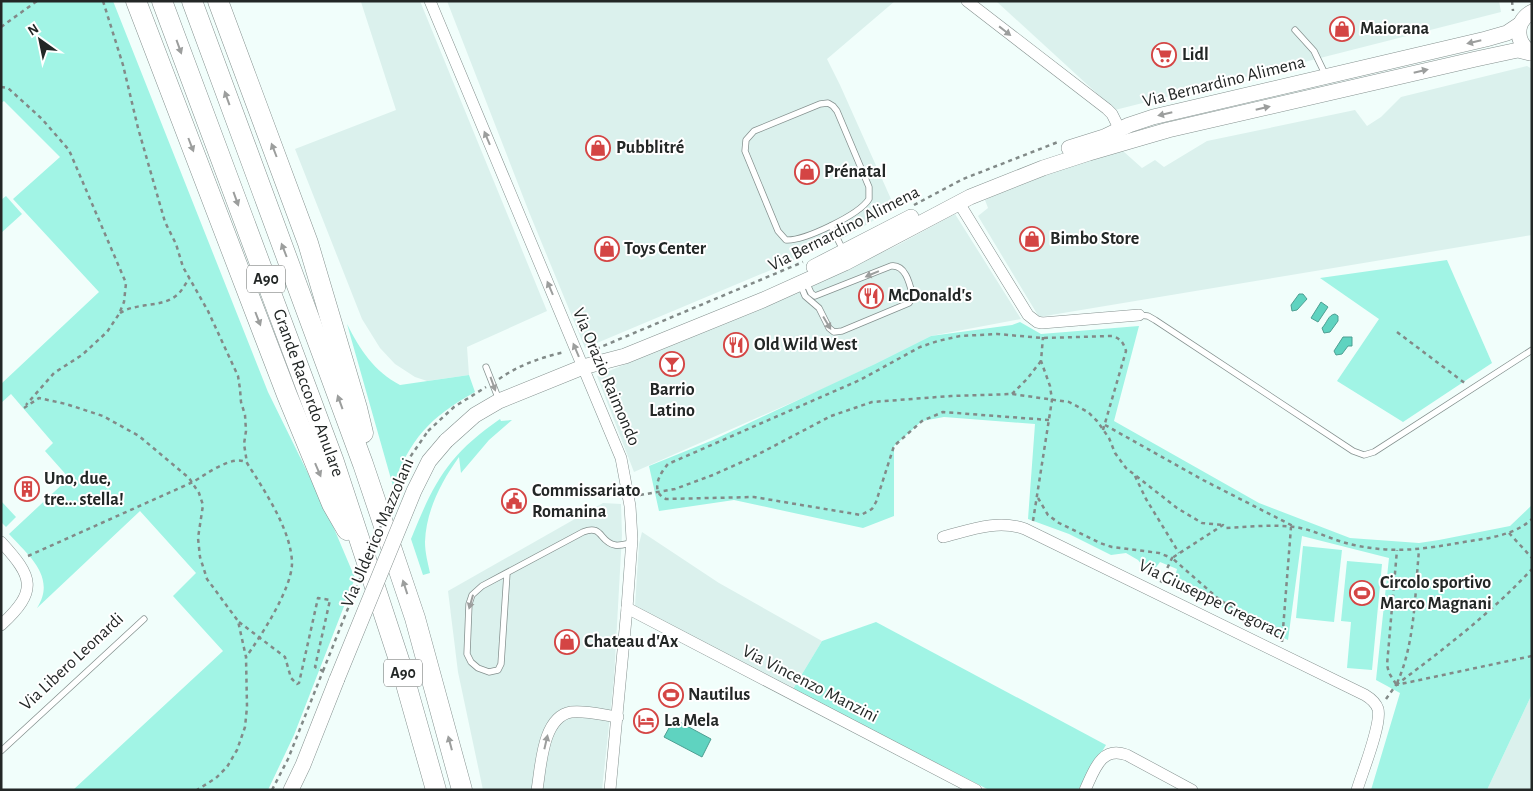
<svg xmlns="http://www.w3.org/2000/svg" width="1533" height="791" font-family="'Alegreya Sans',sans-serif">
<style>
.built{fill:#dbf1ed}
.green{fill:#a1f4e5}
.water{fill:#5fd3c0;stroke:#4d9f92}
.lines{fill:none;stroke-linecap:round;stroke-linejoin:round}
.lane-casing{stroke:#85918f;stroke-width:7}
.street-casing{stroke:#85918f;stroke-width:12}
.secondary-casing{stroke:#85918f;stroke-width:16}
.highway-casing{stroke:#85918f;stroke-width:21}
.path{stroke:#828a88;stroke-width:2.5;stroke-dasharray:4 4;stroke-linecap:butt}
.lane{stroke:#fff;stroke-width:5.5}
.street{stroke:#fff;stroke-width:11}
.secondary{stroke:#fff;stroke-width:15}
.highway{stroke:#fff;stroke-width:20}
.secondary-bridge-casing{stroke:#85918f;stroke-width:16;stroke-linecap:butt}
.path-bridge{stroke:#828a88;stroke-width:2.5;stroke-dasharray:4 4;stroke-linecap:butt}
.secondary-bridge{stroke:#fff;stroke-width:15}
.oneway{fill:#9c9e9d}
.labels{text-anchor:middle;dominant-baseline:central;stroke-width:4;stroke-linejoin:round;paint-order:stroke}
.shield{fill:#fff;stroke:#656867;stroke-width:1}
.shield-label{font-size:16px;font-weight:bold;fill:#232726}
.poi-label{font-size:18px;font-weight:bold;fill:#232726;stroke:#fff;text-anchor:start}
.street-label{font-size:18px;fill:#232726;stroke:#fff}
</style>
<rect width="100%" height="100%" fill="#f1fefb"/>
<g class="built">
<polygon points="363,1 420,1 547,311 467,347 469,375 427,381 415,377 395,364 380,348 362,319 295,149 396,110 361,2"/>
<polygon points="447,1 895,1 827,59 840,85 895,208 847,236 785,264 585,348 529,212"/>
<polygon points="996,1 1499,1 1501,12 1115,110"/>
<polygon points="1527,66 1532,69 1532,235 1039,317 978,216 988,208 985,200 1030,180 1077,164 1123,151 1142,168 1155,160 1164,167 1207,141 1355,110 1367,126 1381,117 1401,97"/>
<polygon points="955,214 1021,319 931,336 875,364 825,388 634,472 597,376 786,297 898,245"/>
<polygon points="603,503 621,504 622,535 614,678 602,790 483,790 458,672 448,591"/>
<polygon points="642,532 719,583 822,641 793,689 635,606 639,544"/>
<polygon points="1532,694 1532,790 1487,790"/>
</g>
<g class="green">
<path d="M1,1H113L268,392L327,512L355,578L294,735L268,790H73L223,651L173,596L196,573L140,511L37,608C57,577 28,555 9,534L69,478L45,451L53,443L11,394L1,403V384L99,292L13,199L60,157L4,101L1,103Z"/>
<polygon points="6,196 22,214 1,233 1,200"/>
<polygon points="1447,260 1492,363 1403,422 1337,381 1379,319 1320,278"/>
<path d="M1020,322L1041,334L1139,326L1114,421L1259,503L1350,538L1419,543L1439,540L1510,526L1532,505V694L1487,790H1371L1400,693L1376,680L1389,558L1302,536L1288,640L1215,604C1197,578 1194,593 1174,581L1177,569L1160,562L1154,570H1146L1138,560L1126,553L1111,555L1069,534L1028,519L1035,424L944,417L922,421L894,446V516L863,528L734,500L659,511L649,466L713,440L875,364L931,336L1012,325Z"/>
<path d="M347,324C360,350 374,371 400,385L469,375L475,392C430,417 410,439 393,486Z"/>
<path d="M500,419L501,421L512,420L489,440L461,473L459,457C441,482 426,511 425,542C425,553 428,563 430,573L423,575L411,539C434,482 448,455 500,419Z"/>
<polygon points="1,501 16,517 6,527 1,522"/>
<polygon points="1303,546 1342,550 1334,622 1296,618"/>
<polygon points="1347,561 1382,564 1372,670 1347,668 1351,622 1341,621"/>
<polygon points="876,622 1106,745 1078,790 989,790 793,689 822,641"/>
</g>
<g class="water">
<polygon points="1299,294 1303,294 1307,299 1297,310 1292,311 1291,305"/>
<polygon points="1321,302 1328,307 1318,322 1311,318"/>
<path d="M1335,314L1338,316V321L1330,332L1324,333L1322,328C1327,323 1328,315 1335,314Z"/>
<polygon points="1343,337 1352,337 1352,346 1348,346 1342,354 1336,355 1334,351"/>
<polygon points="674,719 711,739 702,757 664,737"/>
</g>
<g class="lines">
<defs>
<g id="lane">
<polyline points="1295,30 1314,51 1326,76"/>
<path d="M828,103L833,106L837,111L869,187V199C859,215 804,241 786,240L778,231L745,151L746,140L754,131L820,104Z"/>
<polyline points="831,226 843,250"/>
<path d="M800,284L805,296L819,308L829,328L834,332L842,331L909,303L913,297C910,285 906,264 891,266L815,296L811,293L806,282"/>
<polyline points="1139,315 1148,316 1155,320 1353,451 1364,455 1374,452 1532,350"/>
<polyline points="486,367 499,400"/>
<path d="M507,573L501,664L498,670L489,672L478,668L471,662L467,654L469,604L472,595L482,586L583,532C603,524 599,542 615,545C620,546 626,544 631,543"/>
<polyline points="1,751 144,619"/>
</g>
<g id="street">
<polyline points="430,1 621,458 630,506 632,539 627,608 610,790"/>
<polyline points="967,1 1107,109 1112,114 1120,130"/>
<polyline points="959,203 1028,315 1037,322 1042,323 1139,315"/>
<path d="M943,537C970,530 998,519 1025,529L1365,695C1370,698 1376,703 1378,709C1382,724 1362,773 1357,790"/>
<path d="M1,542C33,577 39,590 1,625"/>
<polyline points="627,608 976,790"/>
<path d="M537,790C541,767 542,717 571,712C585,710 603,715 618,717"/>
<path d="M1085,790C1094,771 1101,745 1127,755L1192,790"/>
</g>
<g id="secondary">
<path d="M1532,12C1514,22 1515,43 1532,53"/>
<polyline points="1069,148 1104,137 1129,125 1153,117 1486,39 1507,33 1519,25"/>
<polyline points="814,267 911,217"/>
<polyline points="446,441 475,415 499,401 583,367 625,356 763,300 845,263 970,197 1043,168 1089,153 1168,130 1476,59 1518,50 1530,53"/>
<polyline points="291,790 303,765 337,679"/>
</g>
<g id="highway">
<polyline points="136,1 287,395 332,504 347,530"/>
<polyline points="162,1 334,462 400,663 436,790"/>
<polyline points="192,1 363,464 415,618 462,790"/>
<polyline points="218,1 308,243 357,408 363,433"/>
</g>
</defs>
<use href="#lane" class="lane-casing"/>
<use href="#street" class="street-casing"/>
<use href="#secondary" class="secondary-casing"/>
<use href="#highway" class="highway-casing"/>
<g class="path">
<polyline points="103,1 123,65 138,128 165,222 176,244 183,267 208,311 238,376 240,389 241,402 245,415 246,431 244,444 247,463"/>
<polyline points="1512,1 1513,11"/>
<polyline points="1,27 37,1"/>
<polyline points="1,87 8,88 42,119 69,150 126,283 124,302 119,314 107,332 82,355 54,373 26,405"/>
<polyline points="914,205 963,179 1058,142"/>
<path d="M120,313C137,302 162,308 177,295C182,291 185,284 189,279"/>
<polyline points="1397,332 1466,384"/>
<polyline points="596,349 803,262"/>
<path d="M499,379C519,365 542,357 565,352"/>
<polyline points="1012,394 1027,379 1041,361"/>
<polyline points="24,408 39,398 66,404 103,416 139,436 189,478 199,493 203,505 198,538 200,557 207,579 238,621 246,657 247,707 245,727 237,750 227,767 216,778 197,790"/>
<path d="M1049,420L943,412L922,421L894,446L876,502L872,509L861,515L754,497L666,499C650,492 659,474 668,464L860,380L920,347L938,341L960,336L997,334L1043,338L1112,336C1121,339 1123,342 1126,351L1103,430"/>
<polyline points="1105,425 1203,480 1295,527"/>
<polyline points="428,431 454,407 486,387"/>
<polyline points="1135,476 1146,499 1179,553"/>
<polyline points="640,495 675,489 713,475 753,457 831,416 872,402 951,396 1012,394 1069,402 1088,412 1097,421 1109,438 1115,453 1126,468 1177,508 1202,523 1223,525"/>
<polyline points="1038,498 1048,515 1059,523 1100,543 1112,547 1159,553 1172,558 1160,584"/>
<polyline points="1033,521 1052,400 1050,386 1041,361 1043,337"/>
<polyline points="1509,533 1532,558"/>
<path d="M28,556L193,482C205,475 234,453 247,463C264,490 292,531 292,564C291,590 261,636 246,657"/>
<polyline points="239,622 285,657 291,678 297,684 299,683 318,598 330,600 315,667 325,672"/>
<path d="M1283,632L1221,601L1172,558L1223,525L1226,528C1249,527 1273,524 1295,527C1315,530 1334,541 1354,545C1395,554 1424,549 1464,542C1489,538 1513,536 1532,519"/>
<polyline points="1282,642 1291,527"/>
<path d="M1397,683C1415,644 1415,593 1419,550"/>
<polyline points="1396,684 1389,673 1387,665 1397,550"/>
<path d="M1396,685C1444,649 1491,613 1532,569"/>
<polyline points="1386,699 1396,685 1532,656"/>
<polyline points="272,790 288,759 323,671"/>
</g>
<use href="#lane" class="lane"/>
<use href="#street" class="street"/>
<use href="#secondary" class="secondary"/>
<use href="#highway" class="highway"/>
<defs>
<polyline id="secondary-bridge" points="337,679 414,491 429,461 446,441"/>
</defs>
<use href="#secondary-bridge" class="secondary-bridge-casing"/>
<polyline class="path-bridge" points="323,671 406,463 428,431"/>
<use href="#secondary-bridge" class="secondary-bridge"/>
</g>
<defs><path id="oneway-solid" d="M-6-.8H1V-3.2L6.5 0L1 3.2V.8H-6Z" transform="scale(1.25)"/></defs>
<g class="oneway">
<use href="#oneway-solid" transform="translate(1005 31) rotate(38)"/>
<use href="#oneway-solid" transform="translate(1474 42) rotate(167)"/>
<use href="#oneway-solid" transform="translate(179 47) rotate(70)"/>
<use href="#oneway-solid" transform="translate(1421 71) rotate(-13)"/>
<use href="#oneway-solid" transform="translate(227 98) rotate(-110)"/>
<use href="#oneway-solid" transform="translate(1263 108) rotate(-13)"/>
<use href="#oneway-solid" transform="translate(1165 114) rotate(167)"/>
<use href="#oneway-solid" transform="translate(487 138) rotate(-113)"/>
<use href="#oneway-solid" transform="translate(191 145) rotate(69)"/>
<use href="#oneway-solid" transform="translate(274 150) rotate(-111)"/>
<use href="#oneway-solid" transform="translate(236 199) rotate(70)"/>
<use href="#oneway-solid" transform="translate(284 250) rotate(-111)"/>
<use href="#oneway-solid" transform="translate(872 274) rotate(157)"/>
<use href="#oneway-solid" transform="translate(550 288) rotate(-113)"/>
<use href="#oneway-solid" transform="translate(258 319) rotate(69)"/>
<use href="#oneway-solid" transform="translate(827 323) rotate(59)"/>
<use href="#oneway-solid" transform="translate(576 350) rotate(-113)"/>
<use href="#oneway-solid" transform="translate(493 384) rotate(70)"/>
<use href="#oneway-solid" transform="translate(340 402) rotate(-110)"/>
<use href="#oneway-solid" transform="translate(318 470) rotate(67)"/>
<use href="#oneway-solid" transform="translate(405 587) rotate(-108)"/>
<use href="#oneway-solid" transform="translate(471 602) rotate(106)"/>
<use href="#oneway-solid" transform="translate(546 742) rotate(-77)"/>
<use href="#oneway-solid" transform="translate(450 743) rotate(-105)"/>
</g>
<defs>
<symbol id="shop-ring" viewBox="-11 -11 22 22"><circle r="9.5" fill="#fff" stroke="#d44544" stroke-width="1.5"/><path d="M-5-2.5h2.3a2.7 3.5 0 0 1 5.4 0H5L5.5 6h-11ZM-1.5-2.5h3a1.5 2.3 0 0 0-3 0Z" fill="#d44544"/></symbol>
<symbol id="supermarket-ring" viewBox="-11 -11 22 22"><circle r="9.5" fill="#fff" stroke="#d44544" stroke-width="1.5"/><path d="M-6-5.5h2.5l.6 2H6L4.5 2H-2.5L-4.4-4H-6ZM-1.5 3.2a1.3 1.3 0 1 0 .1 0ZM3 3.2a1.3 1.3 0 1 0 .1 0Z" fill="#d44544"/></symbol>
<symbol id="restaurant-ring" viewBox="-11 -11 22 22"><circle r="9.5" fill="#fff" stroke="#d44544" stroke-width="1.5"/><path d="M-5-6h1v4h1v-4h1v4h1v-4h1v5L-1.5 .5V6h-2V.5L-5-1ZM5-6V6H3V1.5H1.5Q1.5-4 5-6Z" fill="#d44544"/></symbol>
<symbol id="bar-ring" viewBox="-11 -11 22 22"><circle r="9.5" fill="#fff" stroke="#d44544" stroke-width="1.5"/><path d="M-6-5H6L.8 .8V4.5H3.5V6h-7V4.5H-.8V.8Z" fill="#d44544"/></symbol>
<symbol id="building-ring" viewBox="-11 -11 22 22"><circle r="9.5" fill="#fff" stroke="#d44544" stroke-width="1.5"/><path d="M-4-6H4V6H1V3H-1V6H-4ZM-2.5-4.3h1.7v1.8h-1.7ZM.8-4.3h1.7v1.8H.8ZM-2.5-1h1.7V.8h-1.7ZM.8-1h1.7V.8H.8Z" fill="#d44544"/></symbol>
<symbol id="civic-ring" viewBox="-11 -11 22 22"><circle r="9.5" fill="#fff" stroke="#d44544" stroke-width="1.5"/><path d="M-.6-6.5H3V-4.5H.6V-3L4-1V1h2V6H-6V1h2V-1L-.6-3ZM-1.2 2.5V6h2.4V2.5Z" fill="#d44544"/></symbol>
<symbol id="stadium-ring" viewBox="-11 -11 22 22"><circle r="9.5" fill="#fff" stroke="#d44544" stroke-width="1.5"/><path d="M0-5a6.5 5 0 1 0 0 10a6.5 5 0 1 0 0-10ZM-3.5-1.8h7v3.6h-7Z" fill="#d44544"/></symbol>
<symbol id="hotel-ring" viewBox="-11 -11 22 22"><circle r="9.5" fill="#fff" stroke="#d44544" stroke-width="1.5"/><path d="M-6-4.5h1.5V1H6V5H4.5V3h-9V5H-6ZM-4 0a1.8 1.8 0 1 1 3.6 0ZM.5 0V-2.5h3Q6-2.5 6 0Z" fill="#d44544"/></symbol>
</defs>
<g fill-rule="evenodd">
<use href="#shop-ring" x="1328" y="15" width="28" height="28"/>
<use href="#supermarket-ring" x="1150" y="41" width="28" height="28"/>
<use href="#shop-ring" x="584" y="134" width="28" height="28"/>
<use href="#shop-ring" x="793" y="158" width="28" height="28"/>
<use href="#shop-ring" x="1018" y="225" width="28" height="28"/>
<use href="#shop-ring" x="593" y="235" width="28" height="28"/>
<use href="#restaurant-ring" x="857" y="282" width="28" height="28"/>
<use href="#restaurant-ring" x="722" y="331" width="28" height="28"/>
<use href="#bar-ring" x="658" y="350" width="28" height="28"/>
<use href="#building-ring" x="13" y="475" width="28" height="28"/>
<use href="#civic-ring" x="500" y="487" width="28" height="28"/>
<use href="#stadium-ring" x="1348" y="579" width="28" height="28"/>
<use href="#shop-ring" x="553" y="628" width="28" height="28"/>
<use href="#stadium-ring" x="657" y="681" width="28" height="28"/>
<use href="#hotel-ring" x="632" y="707" width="28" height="28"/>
</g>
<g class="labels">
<g class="shield">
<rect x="247" y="265.5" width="38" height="27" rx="4"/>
<rect x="384" y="659.5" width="38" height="27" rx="4"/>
</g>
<g class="shield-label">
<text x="266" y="279">A90</text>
<text x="403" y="673">A90</text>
</g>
<g class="poi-label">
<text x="1360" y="29">Maiorana</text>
<text x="1182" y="55">Lidl</text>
<text x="616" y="148">Pubblitré</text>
<text x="824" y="172">Prénatal</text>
<text x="1050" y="239">Bimbo Store</text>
<text x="624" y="249">Toys Center</text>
<text x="888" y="296">McDonald's</text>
<text x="754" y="345">Old Wild West</text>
<text x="672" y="390" text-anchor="middle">Barrio<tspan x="672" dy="21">Latino</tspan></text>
<text x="44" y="479">Uno, due,<tspan x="44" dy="21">tre... stella!</tspan></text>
<text x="532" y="491">Commissariato<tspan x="532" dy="21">Romanina</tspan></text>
<text x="1380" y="583">Circolo sportivo<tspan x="1380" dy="21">Marco Magnani</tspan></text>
<text x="584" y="642">Chateau d'Ax</text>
<text x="688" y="695">Nautilus</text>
<text x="664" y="721">La Mela</text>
</g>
<g class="street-label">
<text transform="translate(1224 82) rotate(-14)">Via Bernardino Alimena</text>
<text transform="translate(844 229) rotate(-27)">Via Bernardino Alimena</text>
<text transform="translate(606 377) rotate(67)">Via Orazio Raimondo</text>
<text transform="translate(308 393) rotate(70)">Grande Raccordo Anulare</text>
<text transform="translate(378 533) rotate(-67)">Via Ulderico Mazzolani</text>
<text transform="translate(1212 600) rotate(26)">Via Giuseppe Gregoraci</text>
<text transform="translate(72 662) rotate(-43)">Via Libero Leonardi</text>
<text transform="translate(810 684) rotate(27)">Via Vincenzo Manzini</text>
</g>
</g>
<rect width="1533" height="791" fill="none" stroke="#232726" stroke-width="5"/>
<g transform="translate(40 40) rotate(327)" stroke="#ffffff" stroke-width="4" paint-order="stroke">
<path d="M0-4L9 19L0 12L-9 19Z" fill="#232726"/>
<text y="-8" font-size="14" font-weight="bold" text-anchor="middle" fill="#232726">N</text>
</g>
</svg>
